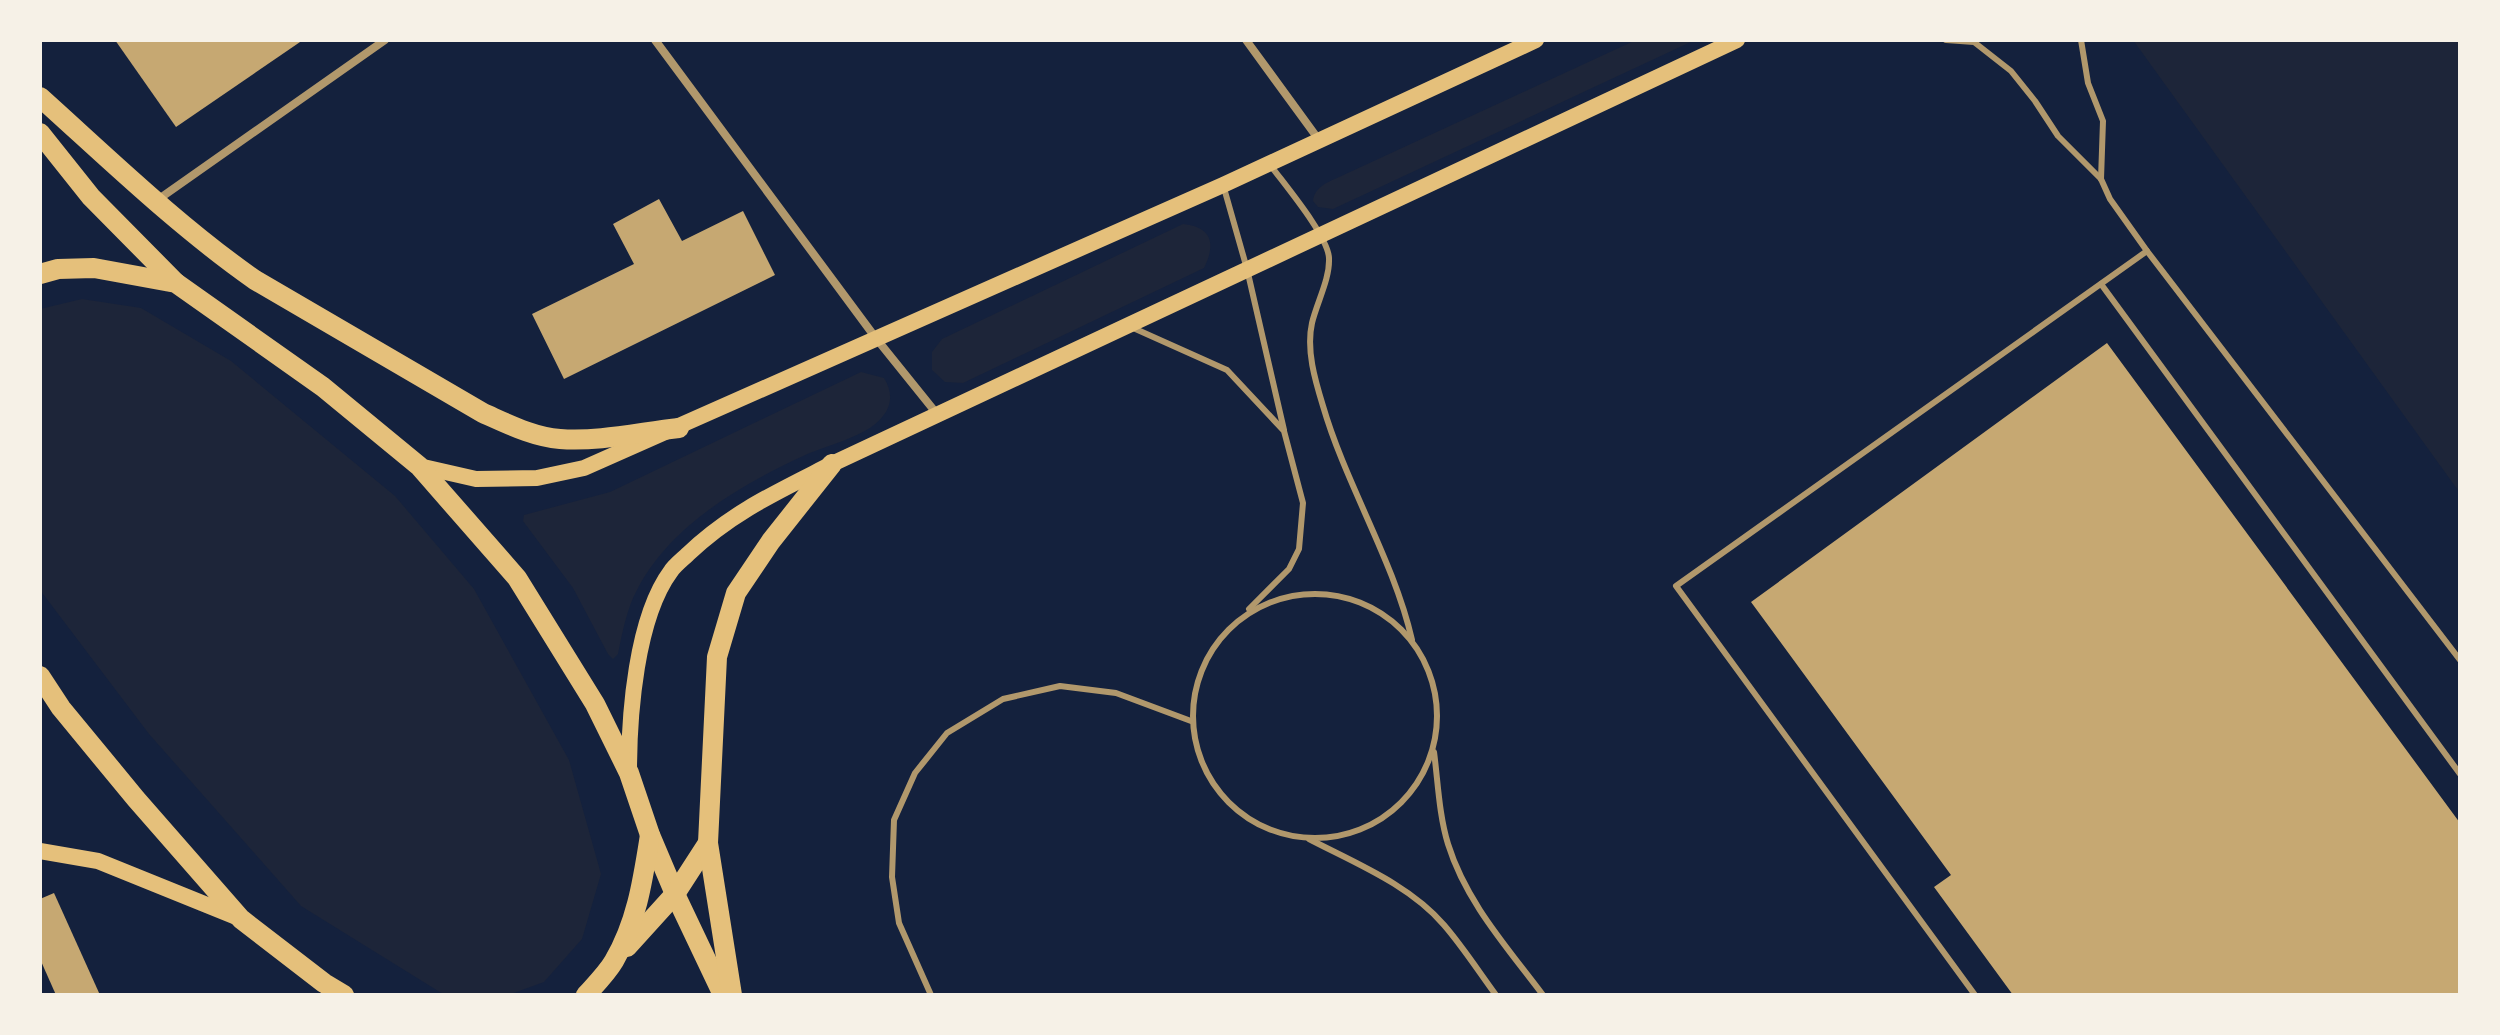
<svg xmlns="http://www.w3.org/2000/svg" width="2500" height="1035" font-family="Bitter,serif">
<style>
.green{fill:#1d2539}
.building{fill:#c6a872}
.lines{fill:none;stroke-linecap:round;stroke-linejoin:round}
.service{stroke:#b1986c;stroke-width:6}
.minor{stroke:#b1986c;stroke-width:8}
.secondary{stroke:#e5c07b;stroke-width:16}
.primary{stroke:#e5c07b;stroke-width:20}
</style>
<rect width="100%" height="100%" fill="#14213d"/>
<g class="green">
<path d="M1636,40H1695L1333,209L1318,207L1313,201C1315,187 1326,183 1337,178Z"/>
<polygon points="2133,40 2460,40 2460,493"/>
<path d="M1183,224C1212,227 1216,244 1204,268L963,383L945,382L932,370V352L942,339Z"/>
<polygon points="82,299 141,308 231,361 395,496 474,589 569,760 601,874 582,939 544,982 508,995 443,994 301,906 149,734 40,590 40,309"/>
<path d="M861,372L884,378C895,396 891,411 874,425C854,440 824,446 801,457C739,486 670,526 637,590C627,608 622,634 618,654L613,659L608,654L573,588L523,521L524,515L610,492Z"/>
</g>
<g class="building">
<polygon points="115,40 303,40 176,127"/>
<polygon points="659,199 682,241 743,211 775,275 564,379 532,314 634,264 613,224"/>
<polygon points="2107,343 2460,823 2460,995 2013,995 1934,887 1951,875 1751,602"/>
<polygon points="54,893 100,995 56,995 40,959 40,899"/>
</g>
<g class="lines">
<g class="service">
<polyline points="1946,40 1974,42 2011,71 2035,101 2058,136 2101,179 2110,199 2147,251 2460,660"/>
<polyline points="2081,40 2088,83 2103,121 2101,179"/>
<path d="M1271,166C1285,185 1328,236 1329,258C1330,279 1317,302 1312,323C1306,350 1315,380 1323,406C1346,485 1394,561 1412,640"/>
<polyline points="1224,188 1247,269 1284,430"/>
<polyline points="2101,284 2460,774"/>
<polyline points="1131,327 1227,370 1284,431 1303,503 1299,549 1289,569 1249,609"/>
<circle cx="1315" cy="716" r="122"/>
<path d="M1434,752C1438,782 1439,815 1448,844C1466,902 1507,947 1543,995"/>
<path d="M1309,839C1355,863 1410,885 1444,925C1463,947 1479,972 1496,995"/>
<polyline points="931,995 899,923 892,877 894,820 915,773 947,733 1003,699 1060,686 1116,693 1191,721"/>
<polyline points="1975,995 1676,586 2147,251"/>
</g>
<g class="minor">
<polyline points="655,40 875,337 937,414"/>
<polyline points="1246,40 1319,140"/>
<polyline points="156,201 385,40"/>
</g>
<g class="secondary">
<polyline points="419,466 476,479 537,478 584,468 1223,185 1536,40"/>
<path d="M629,772C629,715 636,618 671,571C675,565 683,559 688,554C732,512 779,491 832,464L1737,40"/>
<polyline points="40,851 98,861 239,918"/>
</g>
<g class="primary">
<path d="M40,97C110,160 178,226 255,280L483,413C508,424 533,437 560,439C599,442 641,432 679,428"/>
<polyline points="40,133 91,197 176,283"/>
<polyline points="40,274 58,269 94,268 176,283 323,387 419,466 517,578 595,704 629,773 650,835 675,894 723,995"/>
<polyline points="40,676 61,708 136,799 241,919 324,983 344,995"/>
<polyline points="627,947 675,894 708,843"/>
<path d="M586,995C596,984 607,973 614,961C637,922 643,879 650,835"/>
<polyline points="732,995 708,843 717,657 736,593 771,541 832,464"/>
</g>
</g>
<rect width="2500" height="1035" fill="none" stroke="#f6f1e7" stroke-width="84"/>
</svg>
